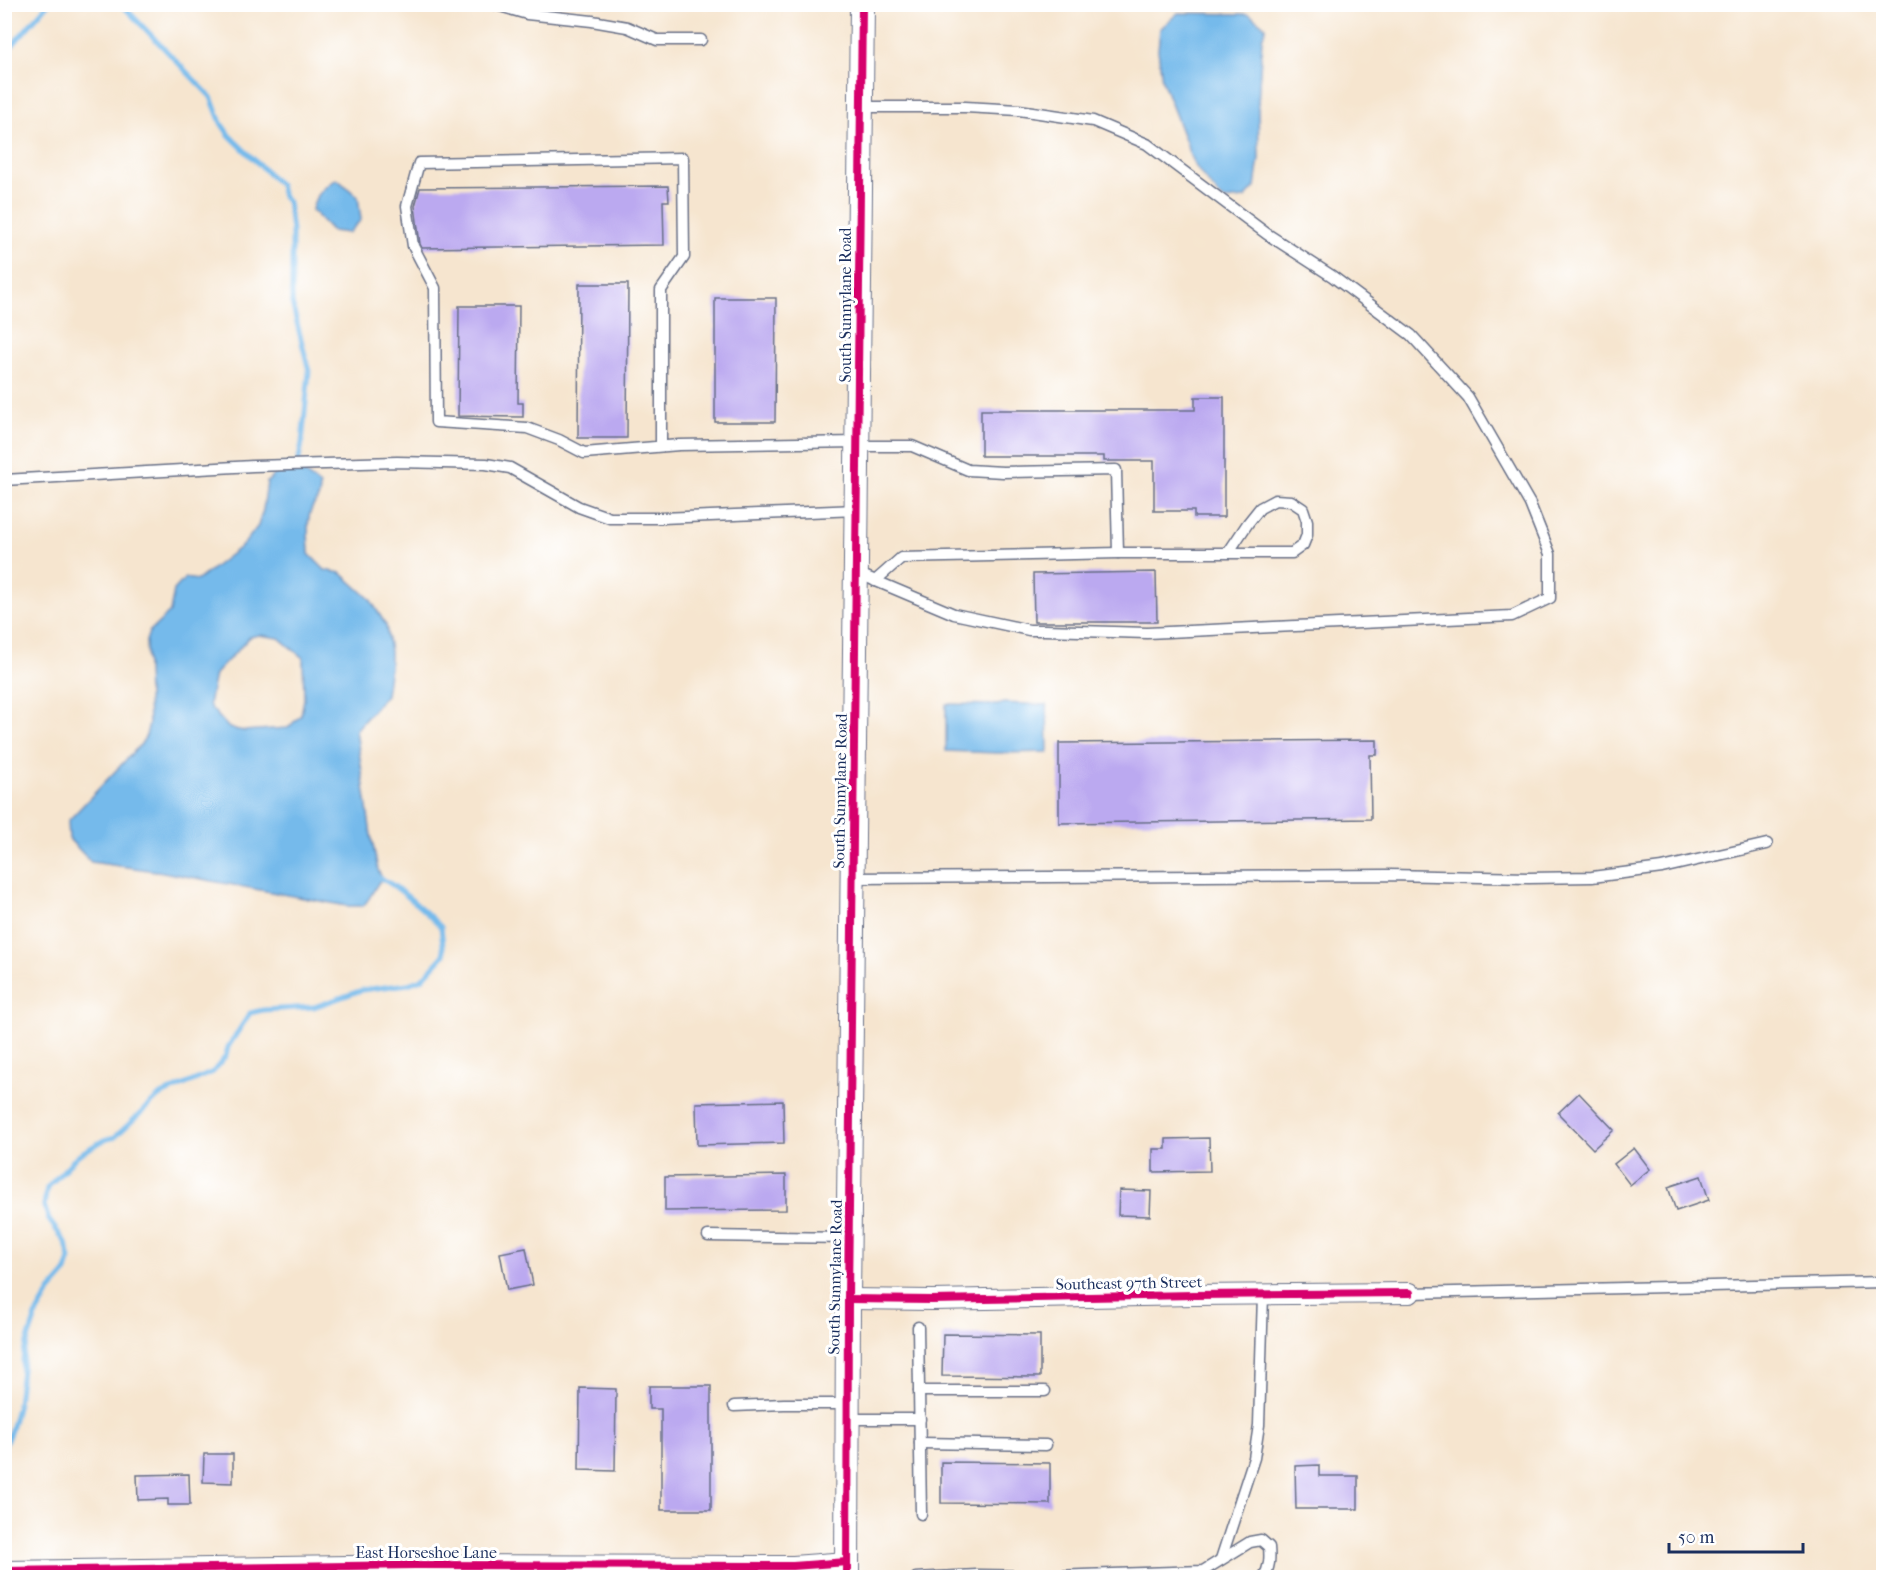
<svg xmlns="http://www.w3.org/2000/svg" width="1888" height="1582" font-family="'IM FELL French Canon',serif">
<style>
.water{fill:#74baeb;stroke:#4874a4;stroke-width:1.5;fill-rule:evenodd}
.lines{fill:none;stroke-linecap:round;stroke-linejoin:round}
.stream{stroke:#74baeb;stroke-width:5}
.building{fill:#bba9f0}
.service-casing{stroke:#686f86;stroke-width:13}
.minor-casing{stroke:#686f86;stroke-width:22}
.tertiary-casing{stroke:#686f86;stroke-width:26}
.service{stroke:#fff;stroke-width:10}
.minor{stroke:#fff;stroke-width:20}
.tertiary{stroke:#fff;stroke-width:24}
.cycleway-casing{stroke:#fff;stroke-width:11}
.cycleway{stroke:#d6006c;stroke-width:8}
.labels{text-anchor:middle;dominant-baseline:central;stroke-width:6;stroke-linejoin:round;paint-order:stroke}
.street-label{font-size:16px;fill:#1b2f5e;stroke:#fff}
</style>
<rect width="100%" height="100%" fill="#fff"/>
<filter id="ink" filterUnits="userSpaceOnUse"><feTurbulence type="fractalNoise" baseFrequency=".0167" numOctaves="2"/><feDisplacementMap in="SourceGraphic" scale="12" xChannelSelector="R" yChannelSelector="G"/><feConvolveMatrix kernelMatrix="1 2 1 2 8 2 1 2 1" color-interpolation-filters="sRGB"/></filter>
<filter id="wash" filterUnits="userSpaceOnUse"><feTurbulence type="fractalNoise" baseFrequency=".008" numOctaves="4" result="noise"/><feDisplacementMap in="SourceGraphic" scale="24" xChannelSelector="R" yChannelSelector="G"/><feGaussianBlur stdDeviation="1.35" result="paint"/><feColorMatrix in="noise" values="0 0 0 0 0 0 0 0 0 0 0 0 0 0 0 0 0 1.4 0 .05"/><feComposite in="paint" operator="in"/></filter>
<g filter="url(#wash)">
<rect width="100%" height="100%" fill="#f6e5cf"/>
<g class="water">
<path d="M1178,13L1249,14L1266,27L1262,39L1258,104L1259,158L1255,187L1245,198L1224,200C1211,187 1189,163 1187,145L1162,80L1158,50L1160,29Z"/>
<path d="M337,179L358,197L361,220L348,233L332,231L312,210C315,195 324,186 337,179Z"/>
<path d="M297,467L320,485C320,504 314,499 310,513C306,525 309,541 309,554L325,570L341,573L370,599L386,625L390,652V666L386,695L356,730L371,835L378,870L382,878C374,887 372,897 363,906H347L163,872L91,862L69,839L68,821L141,744L146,736L149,723L146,641L149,632L170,612L174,590L185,578L198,580L244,544L258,526L263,510L267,482L278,471H293ZM259,635L279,638L303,658L304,699L301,715L288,728L244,731L229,728L211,708L209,704L215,674L250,637Z"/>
<polygon points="1003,703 1047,705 1048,752 998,753 946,751 946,704 998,705"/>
</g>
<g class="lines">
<g class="stream">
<polyline points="119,4 127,10 211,97 221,123 229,135 280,185 283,197 288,202 292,230 292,303 309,371 302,443 298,464"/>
<polyline points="4,49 9,49 48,4"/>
<path d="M4,1447L11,1430L18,1404L24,1352L37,1313L50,1291L65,1274L70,1259L66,1243L49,1220L44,1205L47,1188L78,1155L104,1140L115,1137L159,1096L213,1072L226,1056L228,1047L250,1013L263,1010L314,1007L362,990L408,984L422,979L444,955L441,927C429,915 391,879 376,877"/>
</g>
</g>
<g id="blocks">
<g class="building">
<polygon points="668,186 669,201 663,201 664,245 422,248 420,244 415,206 420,188"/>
<polygon points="579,284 628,284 627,438 578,438"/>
<polygon points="715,298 776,298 775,422 715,422"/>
<polygon points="459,306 519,306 518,403 523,403 523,417 458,416"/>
<polygon points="1195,397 1224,397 1224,517 1194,517 1194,511 1154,511 1154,461 1104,461 1104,456 981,456 981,410 1195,410"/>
<polygon points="1156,572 1157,622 1034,622 1033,574"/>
<polygon points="1377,740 1377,755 1370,755 1371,819 1059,823 1059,743"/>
<polygon points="1579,1093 1614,1130 1593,1149 1558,1113"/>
<polygon points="783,1101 784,1143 697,1145 696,1103"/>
<polygon points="1209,1138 1210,1171 1153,1172 1153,1149 1166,1149 1166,1139"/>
<polygon points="1634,1148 1650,1169 1630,1185 1614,1164"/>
<polygon points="786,1175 786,1210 665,1211 665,1177"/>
<polygon points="1701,1176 1709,1200 1676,1211 1668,1187"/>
<polygon points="1119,1190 1151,1191 1150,1216 1118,1215"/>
<polygon points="526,1248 533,1285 507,1290 500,1253"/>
<polygon points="943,1334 1040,1335 1040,1377 942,1376"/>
<polygon points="649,1386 711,1386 711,1510 661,1510 661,1409 649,1409"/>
<polygon points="580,1388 616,1389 615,1471 579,1470"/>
<polygon points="204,1454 233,1454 233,1483 203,1482"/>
<polygon points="941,1462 1050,1463 1050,1504 941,1503"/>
<polygon points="1319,1465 1319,1476 1358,1476 1358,1509 1296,1509 1295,1466"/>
<polygon points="189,1474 190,1505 168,1505 168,1499 138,1500 137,1475"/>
</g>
</g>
</g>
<g filter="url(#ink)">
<use href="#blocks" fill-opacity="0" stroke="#686f86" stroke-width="1.5"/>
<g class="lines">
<defs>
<g id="service">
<polyline points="493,4 527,14 592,21 627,27 657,40 701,40"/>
<polyline points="661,446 661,290 684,257 683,158 419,163 407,206 413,246 435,288 436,422 527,428 559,440 584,453 679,445 857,442"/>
<polyline points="858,446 912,446 968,470 1003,472 1116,470 1118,553"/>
<polyline points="4,480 253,466 397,462 486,464 510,468 579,507 610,518 662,518 857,510"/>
<polyline points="857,573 954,614 1029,630 1045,630 1147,633 1512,616 1550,598 1550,554 1530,504 1468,397 1411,335 1332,276 1267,234 1147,144 1093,121 1019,110 965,107 861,107"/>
<polyline points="875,581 901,558 1118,553 1292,553 1303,545 1307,535 1307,521 1303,509 1291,501 1275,500 1260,508 1248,523 1228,553"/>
<polyline points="853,878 1389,875 1529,878 1592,877 1662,868 1767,844"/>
<polyline points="708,1236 849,1238"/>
<polyline points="1410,1293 1884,1282"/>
<polyline points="918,1327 921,1514"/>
<polyline points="919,1391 1045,1391"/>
<polyline points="734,1406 784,1404 848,1404"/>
<polyline points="848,1419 920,1419"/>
<polyline points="920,1443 1046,1445"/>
<polyline points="1221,1559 1254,1458 1259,1425 1263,1295"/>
<path d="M916,1578L977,1575L1053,1576L1203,1571L1250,1542L1261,1540L1269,1547C1270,1558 1270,1568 1263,1578"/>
</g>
<g id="minor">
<polyline points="848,1299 932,1300 1194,1295 1410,1293"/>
<polyline points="4,1571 415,1565 793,1566 847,1562"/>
</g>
<polyline id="tertiary" points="847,1578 848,1299 862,4"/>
</defs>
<use href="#service" class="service-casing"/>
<use href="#minor" class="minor-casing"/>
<use href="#tertiary" class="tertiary-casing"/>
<use href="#service" class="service"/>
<use href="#minor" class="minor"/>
<use href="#tertiary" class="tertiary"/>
<defs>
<g id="cycleway">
<polyline points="848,1299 932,1300 1194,1295 1410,1293"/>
<polyline points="4,1571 415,1565 793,1566 847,1562"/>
<polyline points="847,1578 848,1299 862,4"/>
</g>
</defs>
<use href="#cycleway" class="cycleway-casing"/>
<use href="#cycleway" class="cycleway"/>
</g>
</g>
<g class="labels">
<g class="street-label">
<text transform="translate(845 305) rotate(-90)">South Sunnylane Road</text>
<text transform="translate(840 791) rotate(-89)">South Sunnylane Road</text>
<text transform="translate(835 1277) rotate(-89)">South Sunnylane Road</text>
<text transform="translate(1129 1283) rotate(-1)">Southeast 97th Street</text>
<text x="426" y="1552">East Horseshoe Lane</text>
</g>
</g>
<rect width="1888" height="1582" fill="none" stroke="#fff" stroke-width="24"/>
<path d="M1669 1543v9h134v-9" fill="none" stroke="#1b2f5e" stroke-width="3"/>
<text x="1678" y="1543" font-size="18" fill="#1b2f5e" stroke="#ffffff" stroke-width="4.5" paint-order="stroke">50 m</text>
</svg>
